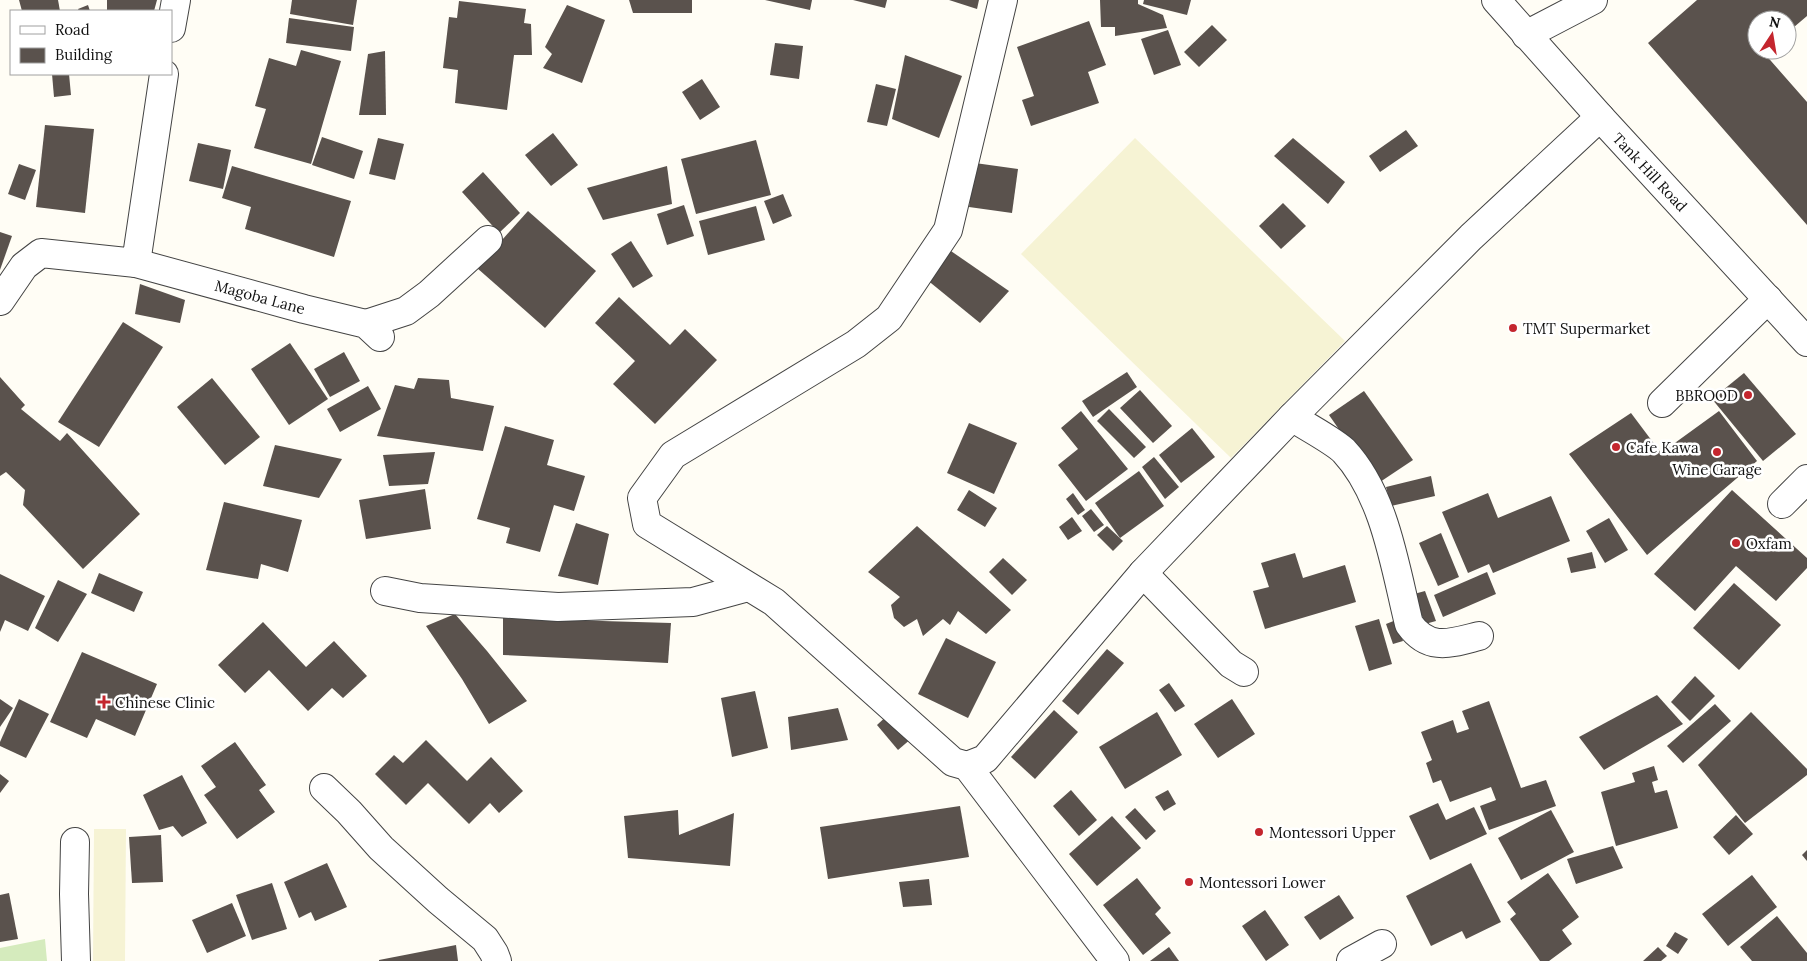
<svg xmlns="http://www.w3.org/2000/svg" width="1807" height="961" font-family="Lora,serif">
<style>
.farmland{fill:#f6f3d4}
.green{fill:#d5ebbd}
.building{fill:#5a524d}
.lines{fill:none;stroke-linecap:round;stroke-linejoin:round}
.minor-casing{stroke:#444;stroke-width:30}
.minor{stroke:#fff;stroke-width:28}
.poi-dot{fill:#c4262e;stroke:#fff;stroke-width:2}
.labels{text-anchor:middle;dominant-baseline:central;stroke-width:5;stroke-linejoin:round;paint-order:stroke}
.street-label{font-size:15px;fill:#111;stroke:#fff}
.poi-label{font-size:15px;fill:#111;stroke:#fff;text-anchor:start}
</style>
<rect width="100%" height="100%" fill="#fffdf5"/>
<g class="farmland">
<polygon points="1135,138 1345,341 1231,458 1021,254"/>
<polygon points="94,829 126,829 125,961 93,961"/>
</g>
<polygon class="green" points="45,939 47,961 0,961 0,948"/>
<g class="building">
<polygon points="19,0 58,0 60,11 22,11"/>
<polygon points="107,0 157,0 154,11 107,11"/>
<polygon points="292,0 357,0 353,25 290,14"/>
<polygon points="629,0 692,0 692,13 633,13"/>
<polygon points="765,0 812,0 810,10"/>
<polygon points="853,0 887,0 885,8"/>
<polygon points="949,0 979,0 977,9"/>
<polygon points="1100,0 1138,0 1138,4 1163,15 1167,28 1115,36 1115,27 1101,27"/>
<polygon points="1144,0 1191,0 1187,15 1143,4"/>
<polygon points="1697,0 1807,0 1807,16 1787,33 1787,20 1757,20 1757,50 1768,50 1764,53 1807,102 1807,225 1648,43"/>
<polygon points="459,1 526,9 524,23 531,24 532,55 514,55 507,110 455,103 458,70 443,68 449,17 457,18"/>
<polygon points="88,5 90,11 79,11 78,9"/>
<polygon points="567,5 605,20 582,83 543,68 552,54 545,47"/>
<polygon points="289,18 354,27 351,51 286,43"/>
<polygon points="1089,21 1106,65 1088,72 1099,103 1031,126 1022,100 1034,96 1017,47"/>
<polygon points="1212,25 1227,40 1199,67 1184,52"/>
<polygon points="1168,30 1181,65 1154,75 1141,39"/>
<polygon points="775,43 803,46 799,79 770,75"/>
<polygon points="301,50 341,61 311,164 254,148 266,109 255,106 269,58 296,66"/>
<polygon points="385,51 386,115 359,115 368,54"/>
<polygon points="905,55 962,76 939,138 892,119"/>
<polygon points="52,74 69,74 71,95 54,97"/>
<polygon points="702,79 720,107 700,120 682,92"/>
<polygon points="876,84 896,89 887,126 867,122"/>
<polygon points="45,125 94,129 85,213 36,207"/>
<polygon points="1406,130 1418,146 1380,172 1369,156"/>
<polygon points="553,133 578,165 551,186 525,155"/>
<polygon points="322,137 363,151 354,179 312,165"/>
<polygon points="378,138 404,144 395,180 369,174"/>
<polygon points="1293,138 1345,182 1328,204 1274,156"/>
<polygon points="756,140 771,195 696,214 681,159"/>
<polygon points="198,143 231,150 223,189 189,181"/>
<polygon points="975,163 1018,169 1012,213 969,207"/>
<polygon points="19,164 36,170 25,200 8,194"/>
<polygon points="232,166 351,201 334,257 245,229 251,207 222,198"/>
<polygon points="667,166 672,204 603,220 587,188"/>
<polygon points="483,172 520,213 499,233 462,192"/>
<polygon points="783,194 792,216 773,224 764,201"/>
<polygon points="1283,203 1306,226 1281,249 1259,226"/>
<polygon points="684,205 694,236 667,245 657,214"/>
<polygon points="756,206 765,240 708,255 699,221"/>
<polygon points="528,211 596,271 545,328 477,268"/>
<polygon points="0,232 12,236 0,270"/>
<polygon points="631,241 653,276 633,288 611,254"/>
<polygon points="948,249 1009,291 980,323 926,279"/>
<polygon points="140,284 185,300 180,323 135,314"/>
<polygon points="619,297 670,345 685,329 717,360 655,424 613,384 635,361 595,323"/>
<polygon points="123,322 163,347 99,447 58,422"/>
<polygon points="290,343 328,399 289,425 251,369"/>
<polygon points="344,352 360,381 330,397 314,369"/>
<polygon points="1127,372 1137,387 1093,417 1082,401"/>
<polygon points="1744,373 1796,434 1763,461 1712,399"/>
<polygon points="0,377 25,405 21,409 60,441 67,433 140,514 83,569 23,505 25,490 6,472 0,476"/>
<polygon points="212,378 260,437 225,465 177,407"/>
<polygon points="418,378 449,380 451,398 494,406 483,451 377,436 395,385 414,389"/>
<polygon points="368,386 381,409 340,432 327,409"/>
<polygon points="1140,390 1172,426 1153,443 1120,408"/>
<polygon points="1364,391 1413,460 1377,484 1329,415"/>
<polygon points="1109,409 1146,447 1134,458 1097,421"/>
<polygon points="1081,411 1128,469 1086,501 1058,465 1078,449 1061,428"/>
<polygon points="1719,411 1757,461 1647,555 1569,454 1631,413 1661,453"/>
<polygon points="969,423 1017,443 994,494 947,473"/>
<polygon points="505,426 554,440 547,465 585,476 574,511 554,505 540,552 506,543 510,528 477,519"/>
<polygon points="1192,428 1215,457 1181,483 1159,455"/>
<polygon points="275,445 342,459 319,498 263,486"/>
<polygon points="435,452 428,484 389,486 383,455"/>
<polygon points="1154,457 1179,487 1165,499 1142,467"/>
<polygon points="1139,471 1164,506 1120,538 1095,503"/>
<polygon points="1431,476 1435,496 1391,506 1386,487"/>
<polygon points="425,489 431,529 366,539 359,500"/>
<polygon points="969,490 997,508 985,527 957,510"/>
<polygon points="1732,490 1807,558 1807,568 1776,601 1736,566 1695,611 1654,574"/>
<polygon points="1073,493 1085,510 1078,515 1066,499"/>
<polygon points="1488,493 1498,518 1551,496 1570,541 1493,573 1489,564 1468,573 1442,512"/>
<polygon points="224,502 302,520 288,572 261,564 258,579 206,570"/>
<polygon points="1091,509 1104,525 1094,532 1082,516"/>
<polygon points="1072,517 1082,531 1068,540 1059,527"/>
<polygon points="1609,518 1628,550 1605,563 1586,531"/>
<polygon points="576,523 609,534 598,585 558,576"/>
<polygon points="917,526 1011,610 986,634 958,611 950,625 943,619 923,636 917,619 904,627 894,618 891,605 900,597 868,572"/>
<polygon points="1107,526 1123,541 1113,551 1097,535"/>
<polygon points="1441,533 1459,577 1438,586 1419,543"/>
<polygon points="1592,552 1596,568 1571,573 1567,558"/>
<polygon points="1295,553 1303,578 1345,565 1356,602 1265,629 1253,591 1269,587 1261,563"/>
<polygon points="1003,558 1027,580 1012,595 989,572"/>
<polygon points="1487,572 1496,594 1443,617 1434,595"/>
<polygon points="99,573 143,592 134,612 91,593"/>
<polygon points="0,574 45,596 28,631 5,620 0,632"/>
<polygon points="58,580 87,594 58,642 35,628"/>
<polygon points="1734,583 1781,625 1739,670 1693,628"/>
<polygon points="1425,591 1436,621 1425,624 1414,594"/>
<polygon points="455,614 487,651 527,701 489,724 462,679 426,626"/>
<polygon points="503,618 671,623 668,663 503,655"/>
<polygon points="1379,619 1392,664 1369,671 1355,626"/>
<polygon points="1396,620 1403,641 1393,644 1386,624"/>
<polygon points="263,622 306,667 334,641 367,676 343,698 332,688 308,711 269,670 245,693 218,665"/>
<polygon points="946,638 996,662 968,718 918,694"/>
<polygon points="1107,649 1124,663 1078,715 1062,701"/>
<polygon points="82,652 157,684 135,736 96,719 87,738 50,722"/>
<polygon points="1695,676 1715,696 1690,721 1671,702"/>
<polygon points="1169,683 1185,706 1175,712 1159,690"/>
<polygon points="755,691 768,748 732,757 721,698"/>
<polygon points="1657,695 1683,724 1604,770 1579,737"/>
<polygon points="0,699 13,708 0,727"/>
<polygon points="19,699 49,714 26,758 0,746 0,742"/>
<polygon points="1232,699 1255,734 1218,758 1194,724"/>
<polygon points="1489,701 1521,788 1546,780 1556,806 1489,830 1480,806 1496,800 1491,787 1450,802 1441,780 1433,783 1426,763 1432,760 1421,732 1453,720 1457,733 1469,729 1462,711"/>
<polygon points="1715,704 1731,721 1683,763 1667,746"/>
<polygon points="838,708 848,740 791,750 788,717"/>
<polygon points="1054,710 1078,732 1035,779 1011,757"/>
<polygon points="891,712 912,738 898,750 877,725"/>
<polygon points="1157,712 1182,755 1125,789 1099,747"/>
<polygon points="1751,712 1807,769 1807,775 1745,823 1698,765"/>
<polygon points="426,740 467,781 491,757 523,791 499,813 490,803 469,824 428,783 406,805 375,774 394,755 403,763"/>
<polygon points="235,742 266,785 259,790 275,812 237,839 204,795 216,787 201,766"/>
<polygon points="1654,766 1658,780 1652,782 1655,793 1667,790 1678,828 1616,846 1601,792 1635,782 1632,773"/>
<polygon points="0,774 9,781 0,793"/>
<polygon points="182,775 207,823 182,837 173,826 159,830 143,795"/>
<polygon points="1071,790 1097,820 1079,836 1053,806"/>
<polygon points="1168,790 1176,804 1164,811 1155,797"/>
<polygon points="1438,803 1446,820 1474,807 1487,834 1430,860 1409,816"/>
<polygon points="960,806 969,857 828,879 820,827"/>
<polygon points="1135,808 1156,831 1146,840 1125,817"/>
<polygon points="678,810 679,835 734,813 730,866 628,858 624,816"/>
<polygon points="1551,810 1574,852 1521,880 1498,838"/>
<polygon points="1736,815 1753,834 1729,855 1713,837"/>
<polygon points="1112,816 1141,848 1097,886 1069,854"/>
<polygon points="161,835 163,882 132,883 129,837"/>
<polygon points="1613,846 1623,868 1576,884 1567,859"/>
<polygon points="1807,850 1807,861 1802,855"/>
<polygon points="327,863 347,907 315,921 311,912 299,918 284,882"/>
<polygon points="1471,863 1501,922 1466,939 1462,931 1431,946 1406,896"/>
<polygon points="1548,873 1579,917 1562,930 1572,944 1549,961 1540,961 1510,919 1516,914 1507,902"/>
<polygon points="1752,875 1777,907 1728,946 1702,914"/>
<polygon points="1137,878 1161,908 1155,914 1171,933 1143,955 1103,905"/>
<polygon points="929,879 932,905 903,907 899,882"/>
<polygon points="272,883 287,929 252,940 236,895"/>
<polygon points="9,893 18,939 0,942 0,895"/>
<polygon points="1339,895 1354,918 1320,940 1304,917"/>
<polygon points="232,903 246,936 207,953 192,920"/>
<polygon points="1265,910 1289,945 1266,961 1242,926"/>
<polygon points="1777,916 1807,953 1807,961 1752,961 1740,947"/>
<polygon points="1675,932 1688,939 1678,954 1666,946"/>
<polygon points="456,945 458,961 379,961 379,960"/>
<polygon points="1169,947 1179,961 1150,961"/>
<polygon points="1658,947 1667,956 1661,961 1643,961"/>
</g>
<g class="lines">
<defs>
<g id="minor">
<polyline points="1003,0 948,230 889,318 856,344 673,455 642,498 647,524 774,602 953,762 967,766 1115,961"/>
<polyline points="1496,0 1600,117 1807,342"/>
<polyline points="171,28 176,0"/>
<polyline points="1526,35 1593,0"/>
<polyline points="136,263 304,309 366,324 380,337"/>
<polyline points="0,301 24,266 41,253 136,263 164,74"/>
<polyline points="366,324 406,311 429,294 488,240"/>
<polyline points="1662,403 1768,299"/>
<path d="M1292,417C1305,426 1334,441 1344,451C1385,495 1395,567 1409,624C1429,652 1451,643 1479,636"/>
<polyline points="1782,504 1807,479"/>
<polyline points="1143,573 1231,664 1244,672"/>
<polyline points="385,591 420,598 558,607 693,602 748,587"/>
<polyline points="967,766 985,759 1143,573 1292,417 1471,237 1600,117"/>
<polyline points="324,788 349,812 381,848 438,900 485,939 494,953 497,961"/>
<polyline points="75,842 74,894 76,961"/>
<polyline points="1351,961 1382,944"/>
</g>
</defs>
<use href="#minor" class="minor-casing"/>
<use href="#minor" class="minor"/>
</g>
<g class="poi-dot">
<circle cx="1513" cy="328" r="5"/>
<circle cx="1748" cy="395" r="5"/>
<circle cx="1616" cy="447" r="5"/>
<circle cx="1717" cy="452" r="5"/>
<circle cx="1736" cy="543" r="5"/>
<path d="M101.5 694.5h5v5h5v5h-5v5h-5v-5h-5v-5h5z"/>
<circle cx="1259" cy="832" r="5"/>
<circle cx="1189" cy="882" r="5"/>
</g>
<g class="labels">
<g class="street-label">
<text transform="translate(1650 172) rotate(47)">Tank Hill Road</text>
<text transform="translate(260 297) rotate(15)">Magoba Lane</text>
</g>
<g class="poi-label">
<text x="1523" y="328">TMT Supermarket</text>
<text x="1738" y="395" text-anchor="end">BBROOD</text>
<text x="1626" y="447">Cafe Kawa</text>
<text x="1717" y="469" text-anchor="middle">Wine Garage</text>
<text x="1746" y="543">Oxfam</text>
<text x="115" y="702">Chinese Clinic</text>
<text x="1269" y="832">Montessori Upper</text>
<text x="1199" y="882">Montessori Lower</text>
</g>
</g>
<rect x="10" y="10" width="162" height="65" fill="#ffffff" stroke="#a0a0a0"/>
<rect x="20" y="26" width="25" height="8" fill="#ffffff" stroke="#a0a0a0"/>
<text x="55" y="35" font-size="15" fill="#111111">Road</text>
<rect x="20" y="48" width="25" height="15" fill="#5a524d" stroke="#a0a0a0"/>
<text x="55" y="60" font-size="15" fill="#111111">Building</text>
<g transform="translate(1772 35) rotate(12)"><circle r="24" fill="#ffffff" stroke="#a0a0a0"/>
<path d="M0-4L9 19L0 12L-9 19Z" fill="#c4262e"/>
<text y="-8" font-size="14" font-weight="bold" text-anchor="middle" fill="#111111">N</text>
</g>
</svg>
